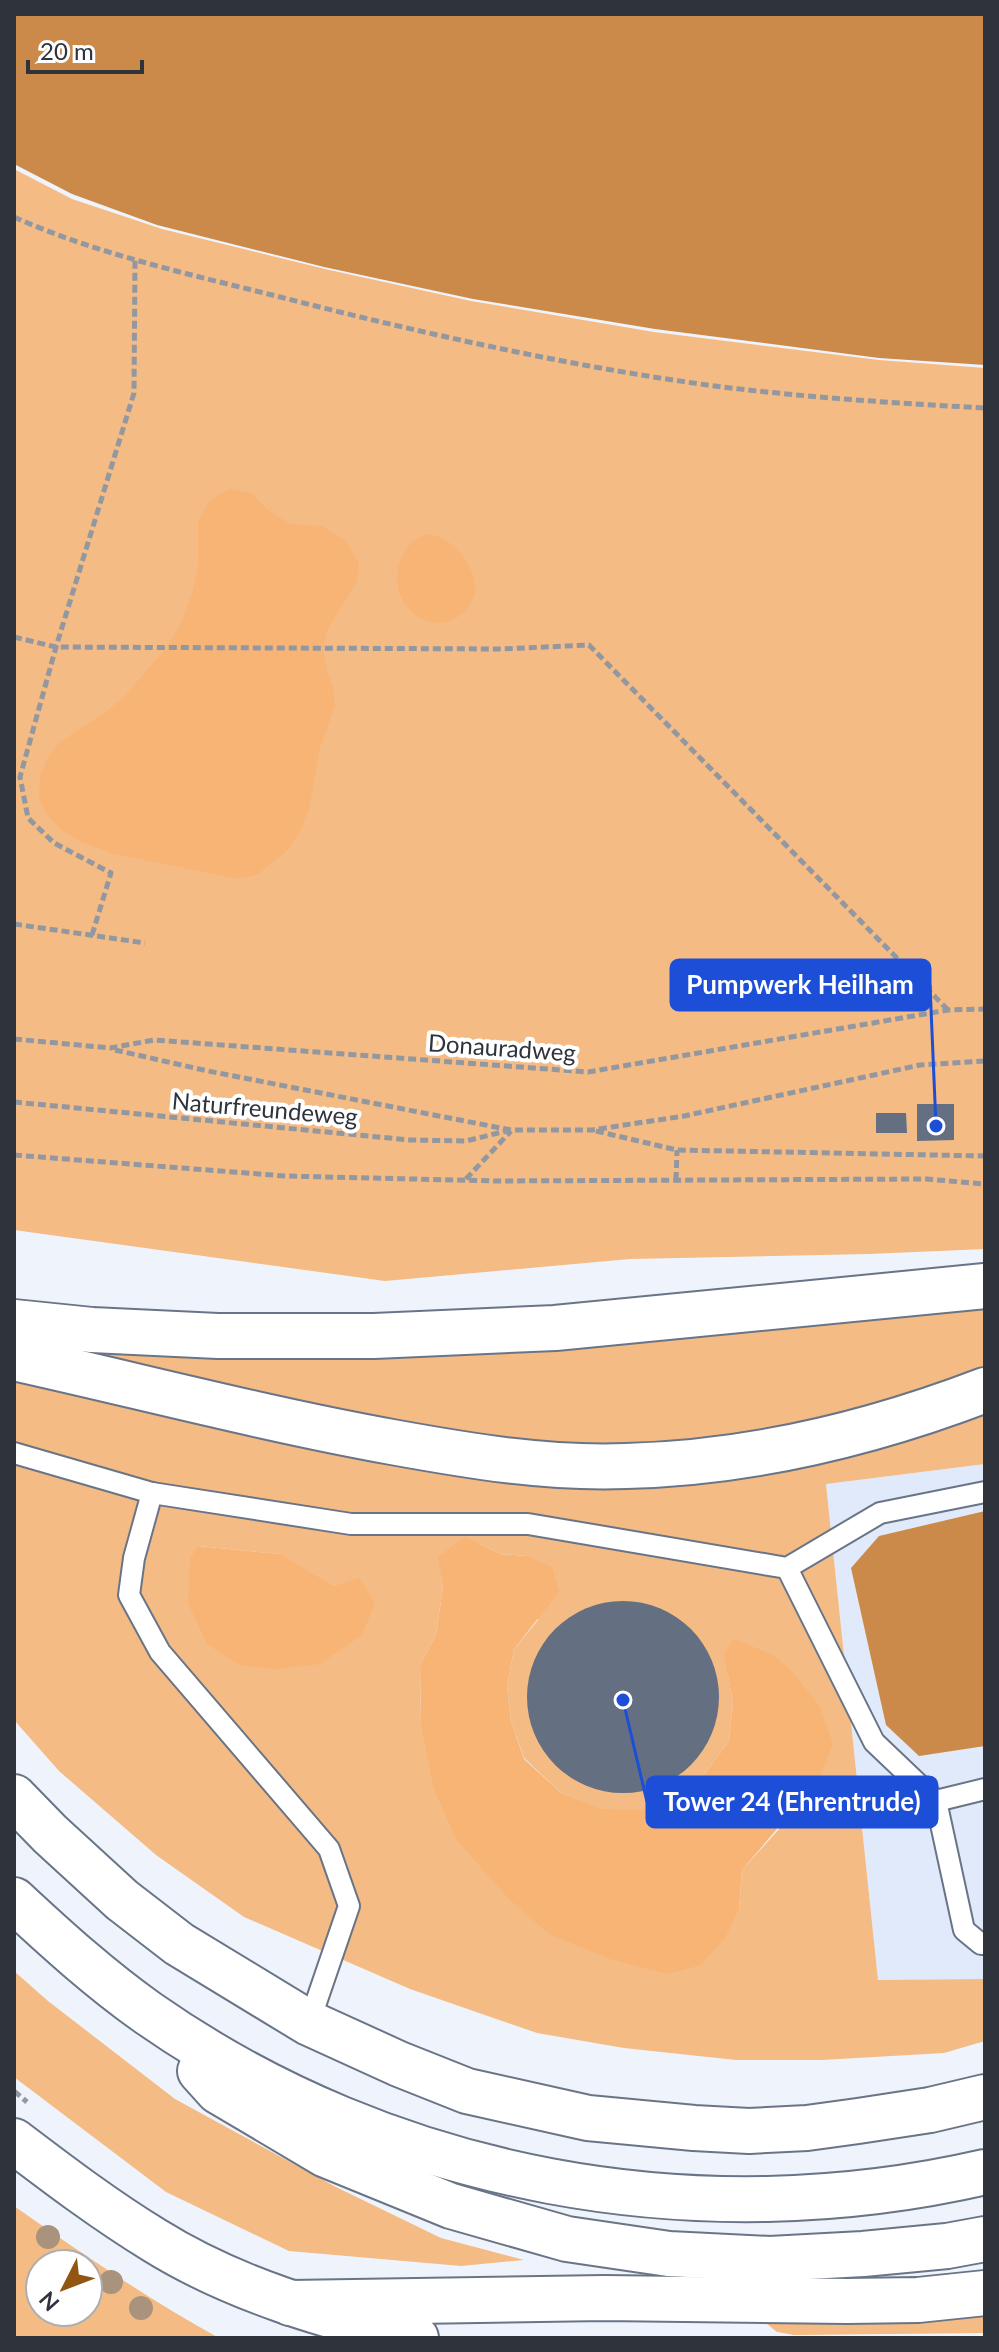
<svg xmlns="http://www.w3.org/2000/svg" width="999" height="2352" font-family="Lato,sans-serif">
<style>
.built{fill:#e0eafa}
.green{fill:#f4bb85;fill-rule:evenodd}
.forest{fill:#f8b474}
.water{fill:#cb8a4a}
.building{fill:#646f81}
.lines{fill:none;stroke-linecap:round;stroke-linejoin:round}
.service-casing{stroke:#697587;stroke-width:24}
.primary-casing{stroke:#697587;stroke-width:48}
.motorway-casing{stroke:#697587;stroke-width:48}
.path{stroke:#9398a0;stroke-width:5;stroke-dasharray:8 4;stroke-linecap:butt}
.service{stroke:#fff;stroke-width:20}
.primary{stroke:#fff;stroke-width:44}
.motorway{stroke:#fff;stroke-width:44}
.tree{fill:#a9937c}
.labels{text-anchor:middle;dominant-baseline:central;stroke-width:8;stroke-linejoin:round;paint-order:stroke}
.street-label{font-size:24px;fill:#2f343c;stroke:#fff}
.leader{fill:none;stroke:#1d4ed8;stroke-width:3}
.callout-dot{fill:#1d4ed8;stroke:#fff;stroke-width:3}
.callout{fill:#1d4ed8;stroke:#1d4ed8;stroke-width:3}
.callout-label{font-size:26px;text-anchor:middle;font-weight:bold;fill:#fff}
</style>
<rect width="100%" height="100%" fill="#eff4fc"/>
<polygon class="built" points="985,1464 985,1979 878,1980 826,1484"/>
<g class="green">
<polygon points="14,169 72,199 162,229 325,269 471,301 654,332 879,360 985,368 985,1249 869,1254 630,1259 385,1281 14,1230"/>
<path d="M985,1300V1464L826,1484L878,1980L985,1979V2041L944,2053L822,2060H736L624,2048L537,2033L410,1989L244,1917L156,1855L59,1771L14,1720V1345ZM480,1544L501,1554L527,1556L538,1620L514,1649L507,1687L511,1721L524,1758L560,1792L601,1810H645L697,1784L729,1741L733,1703L728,1675L779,1829L742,1870L739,1909L421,1725L420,1665L436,1634L443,1587L439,1557ZM198,1546L279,1554L335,1586Z"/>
<polygon points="14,1971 48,2001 175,2099 336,2187 441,2238 524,2260 461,2266 289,2251 166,2192 14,2077"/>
<path d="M14,2206C81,2253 148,2299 219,2338H14ZM88,2264V2312H40V2264Z"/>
<polygon points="985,2310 985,2333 794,2335 777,2332 762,2320"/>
</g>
<g class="forest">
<polygon points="229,489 251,493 267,509 290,524 322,526 346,541 359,564 356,583 327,630 323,650 327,670 333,688 335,705 320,748 309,809 301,829 288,850 258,874 238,879 115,854 79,841 60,829 45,812 39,797 40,777 48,757 60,742 103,714 124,697 165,649 180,625 191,597 198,565 198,521 209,501"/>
<path d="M426,534C432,535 438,536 443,539C464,550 486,584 469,606C437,648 382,604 401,559C407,547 412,539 426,534Z"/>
<polygon points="465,1537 501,1554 527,1556 552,1567 559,1592 514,1649 507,1687 511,1721 524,1759 560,1792 601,1809 645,1810 697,1784 729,1741 733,1703 724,1654 734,1639 771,1654 791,1670 820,1707 833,1744 818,1781 742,1870 739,1909 725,1938 701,1965 667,1974 610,1959 549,1934 508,1898 456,1839 434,1789 421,1725 420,1665 436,1634 443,1587 438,1557"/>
<polygon points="198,1546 280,1554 335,1586 359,1578 375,1603 362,1635 320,1664 275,1669 239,1665 207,1644 188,1603 190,1559"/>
</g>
<g class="water">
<polygon points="14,14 985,14 985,365 879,358 655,329 473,299 324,267 157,225 72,194 14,164"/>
<polygon points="985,1511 985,1746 919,1756 886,1725 851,1568 879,1536"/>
</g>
<g class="building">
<polygon points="917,1104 954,1104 954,1140 917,1141"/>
<polygon points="876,1113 906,1113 907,1133 876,1133"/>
<circle cx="623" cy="1697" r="96"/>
</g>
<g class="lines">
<defs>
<g id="service">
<polyline points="14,1453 152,1493 351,1524 528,1524 787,1568 880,1513 985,1492"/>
<polyline points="152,1493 134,1558 129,1595 160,1652 329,1849 349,1906 309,2023"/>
<polyline points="787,1568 874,1742 936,1801 964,1930 981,1944 985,1944"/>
<polyline points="936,1801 985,1789"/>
</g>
<path id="primary" d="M14,2141C60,2176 105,2210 154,2240C234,2290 326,2316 416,2338"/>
<g id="motorway">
<polyline points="14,1322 92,1330 218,1336 374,1336 555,1328 985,1286"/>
<path d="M14,1358C140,1386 265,1419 392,1442C469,1456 547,1469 626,1466C749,1463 870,1434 985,1390"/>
<polyline points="14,1797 50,1834 122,1900 179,1944 309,2023 399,2064 467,2091 588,2118 694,2128 749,2131 807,2128 858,2121 930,2110 985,2097"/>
<path d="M14,1900C57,1940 100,1979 148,2013C391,2183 698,2238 985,2172"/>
<polyline points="200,2071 218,2091 326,2155 451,2206 567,2239 669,2254 770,2259 863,2254 947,2246 985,2239"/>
<polyline points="290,2303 604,2298 847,2301 918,2300 985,2293"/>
</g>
</defs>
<use href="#service" class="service-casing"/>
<use href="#primary" class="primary-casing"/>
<use href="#motorway" class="motorway-casing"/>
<g class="path">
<path d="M14,217C96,254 193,275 280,297C421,333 564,365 707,385C799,397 892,403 985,408"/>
<polyline points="14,637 56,647 501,649 589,645 948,1010"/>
<polyline points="14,924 145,943"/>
<polyline points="92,935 111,873 54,843 28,818 20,777 56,647 134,393 135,258"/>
<polyline points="14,1039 110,1048 154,1040 588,1072 948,1010 985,1009"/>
<polyline points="115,1050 208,1071 511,1130 592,1130 684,1116 920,1065 985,1061"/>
<polyline points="14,1102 410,1140 466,1141 506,1131"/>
<polyline points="596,1131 677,1150 985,1156"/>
<polyline points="14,1155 285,1176 498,1181 926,1179 985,1184"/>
<polyline points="466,1179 511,1131"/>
<polyline points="676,1180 677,1150"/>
<polyline points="14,2091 27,2102"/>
</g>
<use href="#service" class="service"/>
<use href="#primary" class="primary"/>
<use href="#motorway" class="motorway"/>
</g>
<g class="tree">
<circle cx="48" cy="2237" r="12"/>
<circle cx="111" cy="2282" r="12"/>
<circle cx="141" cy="2308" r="12"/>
</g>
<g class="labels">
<g class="street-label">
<text transform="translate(502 1047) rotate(4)">Donauradweg</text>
<text transform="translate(265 1108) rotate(5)">Naturfreundeweg</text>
</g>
</g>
<path class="leader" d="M936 1126L930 985M623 1700L647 1802"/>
<g class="callout-dot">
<circle cx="936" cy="1126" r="8"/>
<circle cx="623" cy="1700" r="8"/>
</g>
<g class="callout">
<rect x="671" y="960" width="259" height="50" rx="8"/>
<rect x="647" y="1777" width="290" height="50" rx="8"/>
</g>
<g class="callout-label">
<text x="800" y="994">Pumpwerk Heilham</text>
<text x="792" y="1811">Tower 24 (Ehrentrude)</text>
</g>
<rect width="999" height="2352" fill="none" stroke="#2f343c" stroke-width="32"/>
<g transform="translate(64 2288) rotate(228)"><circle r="38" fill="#ffffff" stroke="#acaeb1" stroke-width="2"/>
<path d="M0-6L14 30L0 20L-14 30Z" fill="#905612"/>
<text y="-12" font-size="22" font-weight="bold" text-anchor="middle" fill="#2f343c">N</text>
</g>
<path d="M28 60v12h114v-12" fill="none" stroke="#2f343c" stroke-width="4"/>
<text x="40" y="60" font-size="24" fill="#2f343c" stroke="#ffffff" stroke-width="6" paint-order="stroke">20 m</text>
</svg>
